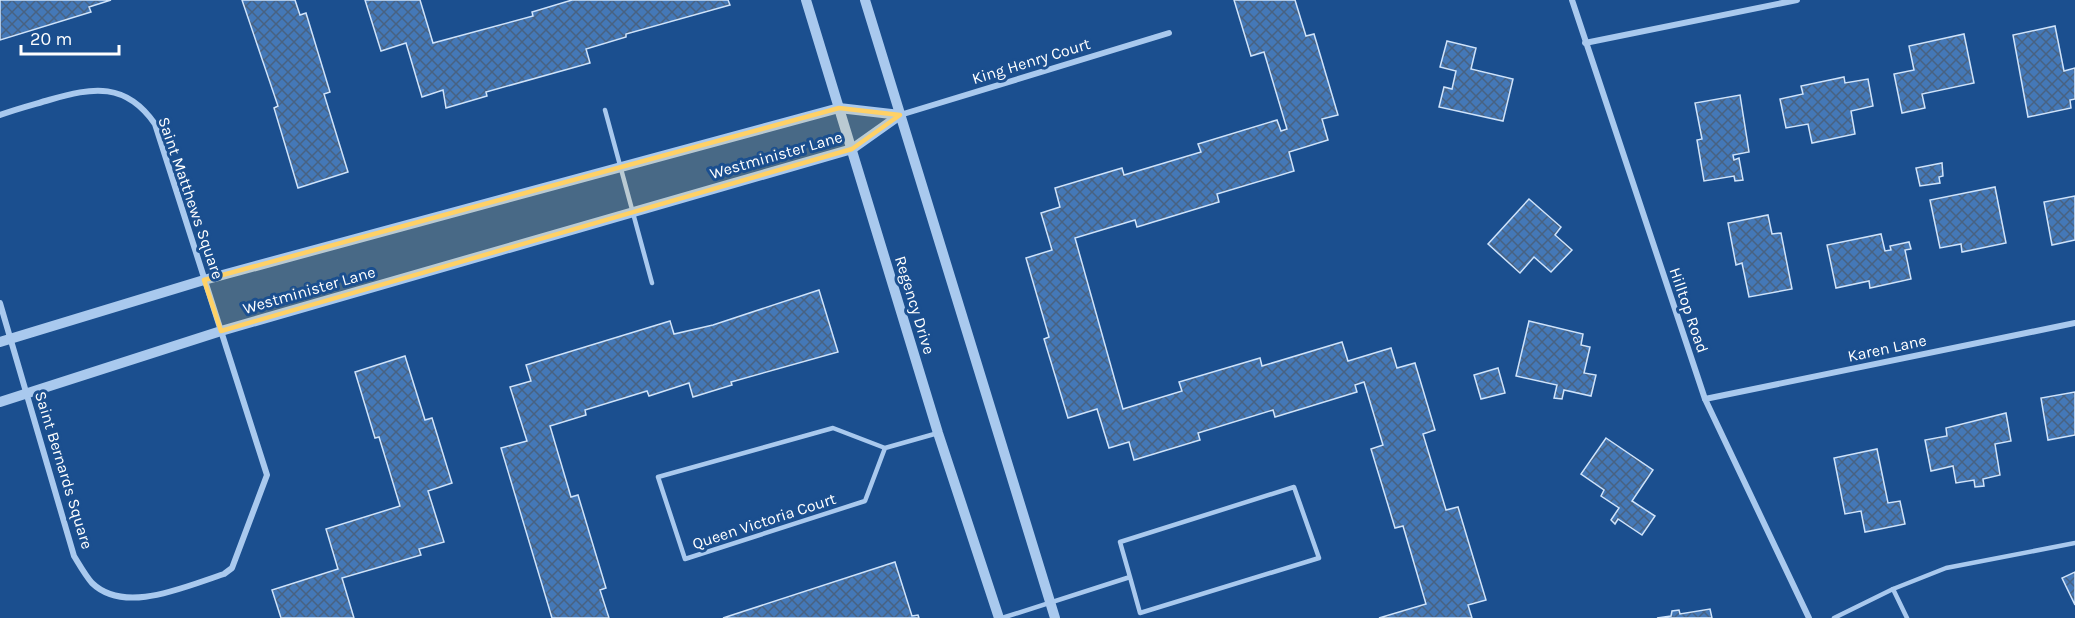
<svg xmlns="http://www.w3.org/2000/svg" width="2075" height="618" font-family="Karla,sans-serif">
<style>
.building{fill:url(#building-cross-hatch);stroke:#cfe3fa;stroke-width:1.5}
.lines{fill:none;stroke-linecap:round;stroke-linejoin:round}
.service{stroke:#a9c9ee;stroke-width:4.5}
.minor{stroke:#a9c9ee;stroke-width:6}
.tertiary{stroke:#a9c9ee;stroke-width:10}
.marked{fill:#ffd166;fill-opacity:0.2;stroke:#ffd166;stroke-width:4.5;stroke-linejoin:round}
.labels{text-anchor:middle;dominant-baseline:central;stroke-width:6;stroke-linejoin:round;paint-order:stroke}
.street-label{font-size:16px;fill:#fff;stroke:#1b4f8f}
</style>
<defs>
<pattern id="building-cross-hatch" width="8" height="8" patternUnits="userSpaceOnUse" patternTransform="scale(1.5)"><rect width="8" height="8" fill="#4478b7"/><path d="M0 0l8 8M0 8l8-8" fill="none" stroke="#486282"/></pattern>
</defs>
<rect width="100%" height="100%" fill="#1b4f8f"/>
<g class="building">
<polygon points="0,0 111,0 89,7 91,12 0,40"/>
<polygon points="242,0 295,0 300,15 306,13 330,92 324,94 348,172 298,188 274,108 278,106"/>
<polygon points="365,0 420,0 433,43 533,16 532,12 572,0 728,0 730,5 626,34 626,37 586,49 590,63 486,92 487,96 446,108 443,90 422,97 406,43 381,51"/>
<polygon points="1234,0 1295,0 1306,36 1314,34 1338,115 1322,119 1328,140 1289,152 1294,171 1217,194 1219,202 1137,227 1135,220 1075,238 1123,409 1182,391 1179,382 1260,358 1262,366 1342,342 1348,361 1391,348 1397,368 1415,363 1435,430 1423,434 1446,510 1458,507 1486,600 1468,605 1472,618 1379,618 1426,604 1403,526 1395,528 1371,449 1383,445 1364,382 1355,385 1357,392 1275,417 1273,410 1198,433 1200,440 1134,460 1129,442 1109,448 1097,409 1068,418 1044,339 1049,337 1026,258 1052,250 1041,213 1060,207 1055,188 1122,168 1124,175 1201,152 1198,144 1277,120 1281,131 1287,129 1264,52 1251,56"/>
<polygon points="2055,26 2064,71 2075,68 2075,99 2070,100 2071,108 2028,117 2013,35"/>
<polygon points="1964,34 1974,83 1922,94 1925,108 1902,113 1894,74 1914,70 1909,46"/>
<polygon points="1447,41 1476,48 1471,69 1513,79 1503,121 1439,107 1444,87 1452,89 1456,71 1440,67"/>
<polygon points="1844,77 1845,83 1868,79 1873,106 1851,111 1855,134 1812,143 1808,124 1786,128 1780,99 1803,94 1801,86"/>
<polygon points="1740,95 1749,152 1733,155 1734,160 1739,158 1743,180 1735,181 1734,176 1704,181 1697,140 1702,139 1695,103"/>
<polygon points="1942,163 1943,176 1939,177 1940,183 1920,186 1916,168"/>
<polygon points="1995,187 2006,243 1962,252 1961,244 1940,248 1930,200"/>
<polygon points="2075,196 2075,240 2052,245 2044,202"/>
<polygon points="1529,199 1561,227 1555,235 1572,250 1551,272 1534,257 1520,273 1488,244"/>
<polygon points="1768,215 1772,234 1781,233 1792,289 1749,297 1742,263 1736,265 1728,223"/>
<polygon points="1881,234 1885,251 1891,250 1890,246 1909,242 1911,249 1905,250 1911,279 1870,288 1869,281 1836,288 1827,245"/>
<polygon points="819,290 838,352 731,382 732,385 693,397 689,383 649,396 647,391 585,410 586,415 550,426 571,497 578,495 606,588 600,590 609,618 552,618 501,448 527,441 510,387 531,381 526,365 670,321 674,334 713,325"/>
<polygon points="1529,321 1583,334 1581,345 1590,347 1584,373 1596,375 1591,396 1564,390 1562,399 1554,398 1557,385 1516,376"/>
<polygon points="405,356 425,420 432,418 452,483 428,491 444,542 419,549 421,555 342,578 354,618 281,618 272,590 338,569 326,529 400,506 379,437 375,438 355,372"/>
<polygon points="1498,368 1505,393 1481,399 1474,375"/>
<polygon points="2075,392 2075,435 2048,440 2041,398"/>
<polygon points="2006,413 2011,441 1995,444 2000,475 1983,479 1984,486 1975,487 1974,480 1956,483 1953,466 1931,471 1925,440 1947,436 1946,428"/>
<polygon points="1606,438 1653,470 1632,501 1655,516 1642,535 1618,519 1615,524 1611,520 1619,508 1601,496 1604,490 1581,474"/>
<polygon points="1877,449 1888,503 1900,501 1905,524 1865,532 1861,511 1845,514 1834,458"/>
<polygon points="895,562 912,616 918,615 919,618 723,618"/>
<polygon points="2075,572 2075,605 2062,578"/>
<polygon points="1710,609 1712,618 1657,618 1671,616 1672,611 1679,610 1680,614"/>
</g>
<g class="lines">
<g class="service">
<polyline points="605,110 652,283"/>
<polyline points="885,448 865,501 685,559 658,477 833,428 885,448 938,433"/>
<polyline points="1893,589 1907,618"/>
<polyline points="1002,618 1130,577 1140,613 1319,558 1294,487 1120,542 1130,577"/>
<polyline points="1834,618 1893,589 1946,568 2075,543"/>
</g>
<g class="minor">
<polyline points="1572,0 1705,399 1809,618"/>
<polyline points="1585,43 1797,0"/>
<path d="M0,115C16,109 32,105 49,100C93,87 126,82 155,124L267,475L232,568L224,574C186,586 125,615 92,583C85,575 79,564 74,556L0,303"/>
<polyline points="900,115 1169,33"/>
<polyline points="1705,399 2075,323"/>
</g>
<g class="tertiary">
<polyline points="806,0 938,433 999,618"/>
<polyline points="865,0 1055,618"/>
<polyline points="0,342 204,280 839,108 900,115"/>
<polyline points="0,402 221,331 852,149 900,115"/>
</g>
</g>
<path class="marked" d="M839,108L900,115L852,149L221,331L204,280Z"/>
<g class="labels">
<g class="street-label">
<text transform="translate(1031 61) rotate(-17)">King Henry Court</text>
<text transform="translate(776 155) rotate(-16)">Westminister Lane</text>
<text transform="translate(191 198) rotate(71)">Saint Matthews Square</text>
<text transform="translate(309 290) rotate(-16)">Westminister Lane</text>
<text transform="translate(915 305) rotate(73)">Regency Drive</text>
<text transform="translate(1689 310) rotate(71)">Hilltop Road</text>
<text transform="translate(1887 348) rotate(-12)">Karen Lane</text>
<text transform="translate(64 470) rotate(73)">Saint Bernards Square</text>
<text transform="translate(764 521) rotate(-18)">Queen Victoria Court</text>
</g>
</g>
<path d="M21 45v9h98v-9" fill="none" stroke="#ffffff" stroke-width="3"/>
<text x="30" y="45" font-size="18" fill="#ffffff" stroke="#1b4f8f" stroke-width="4.5" paint-order="stroke">20 m</text>
</svg>
